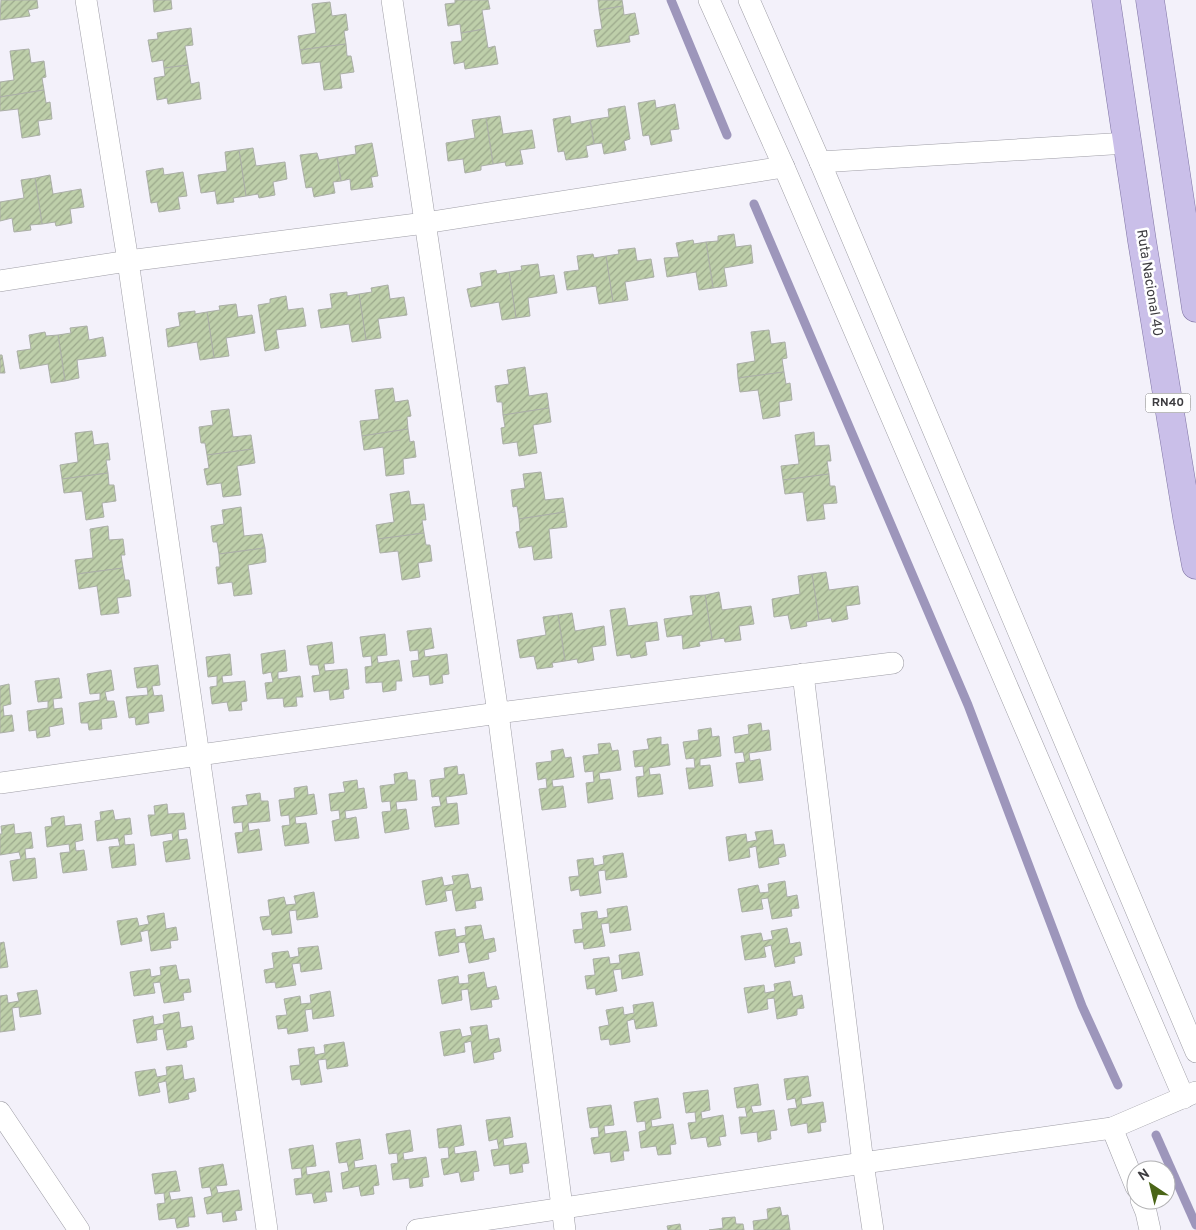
<svg xmlns="http://www.w3.org/2000/svg" width="1196" height="1230" font-family="Overpass,sans-serif">
<style>
.lines{fill:none;stroke-linecap:round;stroke-linejoin:round}
.stream{stroke:#9d96bb;stroke-width:9}
.building{fill:url(#building-hatch);stroke:#abafa7}
.street-casing{stroke:#9f9ea6;stroke-width:22}
.primary-casing{stroke:#8176a5;stroke-width:29}
.street{stroke:#fff;stroke-width:21}
.primary{stroke:#cabfe9;stroke-width:28}
.labels{text-anchor:middle;dominant-baseline:central;stroke-width:5;stroke-linejoin:round;paint-order:stroke}
.shield{fill:#fff;stroke:#777679;stroke-width:1}
.shield-label{font-size:12px;font-weight:bold;fill:#3d3c40}
.street-label{font-size:14px;fill:#3d3c40;stroke:#fff}
</style>
<defs>
<pattern id="building-hatch" width="6" height="6" patternUnits="userSpaceOnUse" patternTransform="scale(1.25)"><rect width="6" height="6" fill="#becfaa"/><path d="M-1 1l2-2M0 6l6-6M5 7l2-2" fill="none" stroke="#9ca98c"/></pattern>
</defs>
<rect width="100%" height="100%" fill="#f3f1fa"/>
<g class="lines">
<g class="stream">
<polyline points="671,0 727,135"/>
<polyline points="754,204 968,705 1082,1006 1118,1085"/>
<polyline points="1156,1135 1196,1225"/>
</g>
</g>
<g class="building">
<polygon points="1,0 37,0 38,8 28,10 30,16 0,20"/>
<polygon points="153,0 171,0 172,9 154,12"/>
<polygon points="455,0 488,0 490,9 482,10 485,29 461,33 460,24 448,26 445,4 455,3"/>
<polygon points="598,0 622,0 623,6 599,10"/>
<polygon points="330,2 332,16 346,14 348,30 344,31 346,44 300,50 298,36 316,33 312,4"/>
<polygon points="623,6 624,15 635,13 639,34 629,36 630,42 597,47 594,30 602,29 599,10"/>
<polygon points="191,28 193,45 185,46 188,65 164,68 163,60 152,62 148,40 158,39 157,33"/>
<polygon points="485,29 488,48 495,46 498,64 465,69 464,62 454,64 451,42 462,41 461,33"/>
<polygon points="346,44 347,56 351,56 354,72 340,74 342,88 324,90 320,62 302,64 300,50"/>
<polygon points="29,49 31,63 44,61 46,77 42,78 44,90 0,97 0,82 14,80 10,51"/>
<polygon points="188,65 191,84 199,82 201,99 168,104 167,98 157,100 154,78 165,76 164,68"/>
<polygon points="44,90 46,103 50,102 52,119 38,121 40,135 22,138 18,109 0,111 0,97"/>
<polygon points="655,100 656,108 675,104 679,129 670,130 672,141 651,145 649,135 643,136 638,103"/>
<polygon points="625,106 630,139 624,141 626,150 604,154 602,143 594,144 590,120 609,117 608,109"/>
<polygon points="500,116 503,134 532,130 535,148 520,150 523,164 506,166 505,162 493,164 486,118"/>
<polygon points="570,116 571,124 590,120 594,144 586,146 588,157 566,160 564,151 558,152 553,119"/>
<polygon points="486,118 493,164 481,166 481,170 465,173 463,159 448,161 446,143 475,138 472,120"/>
<polygon points="372,143 378,176 371,177 373,187 351,190 350,179 341,181 337,157 356,154 355,146"/>
<polygon points="253,148 256,166 285,162 287,179 273,182 275,195 259,198 258,194 246,196 239,150"/>
<polygon points="239,150 246,196 233,198 234,202 217,204 215,191 201,193 198,175 227,171 225,152"/>
<polygon points="317,153 319,160 337,157 341,181 333,182 335,193 314,197 312,187 306,188 300,155"/>
<polygon points="163,168 164,175 183,172 187,196 178,197 180,209 159,212 157,202 151,203 146,171"/>
<polygon points="50,175 53,194 81,189 84,207 70,209 72,223 56,226 55,222 42,224 35,178"/>
<polygon points="35,178 42,224 30,225 31,230 14,232 12,218 0,221 0,202 24,198 21,180"/>
<polygon points="734,234 736,247 751,245 753,263 724,268 727,286 713,288 706,242 718,241 718,236"/>
<polygon points="693,240 694,244 706,242 713,288 699,290 696,272 667,277 664,258 679,257 676,243"/>
<polygon points="635,248 637,261 651,259 654,277 625,282 628,300 613,302 606,256 619,254 618,250"/>
<polygon points="593,254 594,258 606,256 613,302 599,304 596,286 567,290 564,272 579,270 577,256"/>
<polygon points="538,264 540,277 554,275 557,293 528,298 530,316 516,318 509,272 522,270 521,266"/>
<polygon points="496,270 497,274 509,272 516,318 502,320 499,302 471,307 467,289 482,286 480,273"/>
<polygon points="388,285 390,299 404,297 407,315 378,319 381,338 366,340 359,294 372,292 371,288"/>
<polygon points="347,292 347,296 359,294 366,340 352,342 349,324 321,328 318,310 332,308 330,294"/>
<polygon points="286,296 288,310 303,308 306,326 276,330 279,348 265,351 258,305 270,303 270,299"/>
<polygon points="236,304 238,317 252,315 255,333 226,338 229,356 214,358 207,312 220,310 219,306"/>
<polygon points="195,311 195,314 207,312 214,358 200,360 197,342 168,347 166,329 180,326 178,313"/>
<polygon points="87,326 89,340 103,337 106,356 77,360 79,378 65,381 58,335 71,333 70,328"/>
<polygon points="769,330 771,344 785,342 787,358 782,359 784,372 738,378 737,364 755,361 751,332"/>
<polygon points="45,332 46,336 58,335 65,381 51,383 48,364 20,369 17,351 31,349 29,335"/>
<polygon points="0,355 2,355 5,373 0,373"/>
<polygon points="525,367 529,396 547,393 549,408 503,415 502,402 497,402 495,386 509,384 507,370"/>
<polygon points="784,372 786,384 790,383 792,400 779,402 780,416 763,419 758,390 740,392 738,378"/>
<polygon points="393,388 395,402 408,400 411,416 407,417 408,429 362,436 360,421 379,419 375,390"/>
<polygon points="549,408 551,422 533,425 537,453 519,456 517,442 503,444 501,428 505,427 503,415"/>
<polygon points="229,409 233,437 251,435 253,449 207,455 205,443 201,443 199,427 213,425 211,411"/>
<polygon points="408,429 410,442 414,441 416,457 403,459 404,474 386,476 383,447 364,450 362,436"/>
<polygon points="92,431 94,445 108,443 110,460 106,460 108,473 62,479 60,465 78,462 75,433"/>
<polygon points="814,432 815,446 829,445 831,461 827,461 829,474 783,480 781,466 799,464 795,435"/>
<polygon points="253,449 255,463 237,466 241,495 223,497 221,483 207,485 204,469 209,468 207,455"/>
<polygon points="541,472 545,500 563,498 565,512 519,519 517,506 513,507 511,490 525,488 523,474"/>
<polygon points="108,473 109,485 114,485 116,501 102,503 104,517 86,520 82,491 64,493 62,479"/>
<polygon points="829,474 830,486 835,486 837,503 823,504 825,519 807,521 803,492 785,494 783,480"/>
<polygon points="409,491 411,505 424,504 426,520 422,520 424,533 378,539 376,525 394,522 390,494"/>
<polygon points="241,507 244,536 262,534 265,548 219,554 217,542 213,542 211,526 224,524 222,510"/>
<polygon points="565,512 567,527 549,529 552,558 534,560 532,546 519,548 516,532 520,531 519,519"/>
<polygon points="108,526 109,540 123,539 125,555 121,555 123,568 77,574 75,560 93,558 90,529"/>
<polygon points="424,533 426,545 430,545 432,561 418,563 420,577 402,580 398,551 380,553 378,539"/>
<polygon points="265,548 266,562 248,565 252,594 234,596 232,582 218,584 216,567 220,567 219,554"/>
<polygon points="123,568 125,580 129,580 131,596 117,598 119,613 101,615 97,586 79,589 77,574"/>
<polygon points="826,572 829,590 858,586 860,604 846,606 848,619 832,622 831,618 819,620 812,574"/>
<polygon points="812,574 819,620 806,622 807,626 791,629 788,615 774,617 772,599 800,594 798,576"/>
<polygon points="719,592 722,610 751,606 754,624 739,626 741,640 725,642 724,638 712,640 705,595"/>
<polygon points="705,595 712,640 699,642 700,646 683,649 682,635 667,637 664,619 693,615 690,596"/>
<polygon points="625,608 628,626 657,622 659,640 645,642 647,655 631,658 630,654 617,656 610,610"/>
<polygon points="572,613 575,631 604,626 606,645 592,647 594,660 578,663 577,659 565,661 558,615"/>
<polygon points="558,615 565,661 552,663 553,667 537,669 534,656 520,658 517,640 546,635 543,617"/>
<polygon points="431,628 434,648 424,650 425,657 447,654 449,674 442,675 443,683 430,685 429,675 413,677 411,661 419,660 418,650 410,651 407,631"/>
<polygon points="385,634 387,655 377,656 378,663 399,660 402,681 396,681 396,690 383,692 382,682 366,683 365,667 372,666 371,656 363,657 360,637"/>
<polygon points="332,642 334,663 324,664 325,671 347,669 349,689 343,690 344,698 330,700 329,690 314,692 312,676 320,675 318,665 310,665 307,646"/>
<polygon points="285,650 287,671 278,672 278,679 300,676 303,697 296,697 297,706 284,707 283,698 267,699 265,683 273,682 271,672 263,674 261,654"/>
<polygon points="230,654 232,675 222,676 223,683 245,681 247,701 241,702 242,710 229,711 227,702 212,704 210,687 217,686 217,676 208,677 206,657"/>
<polygon points="158,665 160,685 152,686 154,696 162,695 164,711 148,713 149,723 136,725 135,717 129,718 126,697 148,695 147,687 137,688 134,668"/>
<polygon points="111,670 114,690 105,692 107,701 114,701 117,717 101,719 102,729 89,730 88,723 81,723 79,703 100,700 100,693 90,694 87,674"/>
<polygon points="59,678 62,698 53,699 54,709 62,708 64,724 49,727 50,736 37,738 36,730 29,731 27,711 48,708 48,701 38,702 35,681"/>
<polygon points="9,684 11,704 3,706 4,716 12,715 14,731 0,733 0,686"/>
<polygon points="761,723 762,731 769,730 771,750 749,753 750,761 760,759 763,780 739,783 736,763 745,762 743,752 735,753 733,737 749,734 748,725"/>
<polygon points="711,728 712,737 719,736 721,756 700,759 700,766 710,765 713,786 689,789 686,768 695,768 694,758 686,759 683,742 699,740 698,730"/>
<polygon points="661,737 661,745 668,744 670,765 649,768 650,775 660,774 663,794 638,797 636,777 644,776 643,766 635,767 633,751 649,749 647,739"/>
<polygon points="610,743 612,751 618,750 621,770 599,773 600,780 610,779 613,799 588,803 586,783 594,782 593,771 585,772 583,756 599,754 598,744"/>
<polygon points="563,749 565,758 571,757 574,777 552,780 553,787 563,786 566,807 542,810 539,789 547,788 546,778 538,780 536,763 552,761 551,751"/>
<polygon points="457,766 458,775 464,774 467,794 446,797 447,804 457,803 459,824 435,827 432,807 441,806 439,796 432,797 430,780 445,778 444,768"/>
<polygon points="407,772 408,780 415,780 417,800 396,802 397,810 406,809 409,829 385,833 382,812 391,811 390,801 382,802 380,786 395,784 394,774"/>
<polygon points="357,780 358,789 364,788 367,808 345,811 346,819 356,817 359,838 335,841 332,821 340,819 339,810 331,811 329,794 345,792 343,782"/>
<polygon points="307,786 308,795 314,794 317,814 295,817 296,824 306,823 309,843 285,846 282,826 290,825 289,815 281,816 279,800 295,798 294,788"/>
<polygon points="260,793 261,801 268,801 270,821 248,823 249,831 259,829 262,850 238,853 235,833 243,832 242,822 234,823 232,807 248,805 246,795"/>
<polygon points="167,804 168,814 184,813 186,829 178,830 179,840 187,839 190,859 166,862 163,842 173,840 172,833 151,836 148,815 155,815 154,806"/>
<polygon points="113,810 115,820 130,818 132,834 124,835 125,845 134,844 136,865 112,868 109,847 120,846 118,838 97,841 95,821 101,820 100,812"/>
<polygon points="64,816 65,826 81,824 83,840 75,842 76,851 84,850 87,870 63,873 60,853 70,852 69,844 47,847 45,827 52,826 51,818"/>
<polygon points="14,824 15,834 31,832 33,848 25,849 26,859 35,858 37,878 13,881 10,861 21,859 19,852 0,855 0,834 2,834 1,826"/>
<polygon points="772,830 774,845 784,844 786,856 778,858 779,864 759,868 756,846 749,848 750,857 729,861 726,837 746,834 747,842 757,840 755,832"/>
<polygon points="623,853 627,877 606,880 605,870 598,871 601,893 580,896 579,889 571,891 569,877 579,876 577,860 593,858 594,866 604,864 603,856"/>
<polygon points="468,874 471,889 481,887 483,900 475,901 476,908 456,911 452,890 445,891 447,901 426,905 422,881 442,877 444,886 454,884 452,876"/>
<polygon points="785,881 787,897 797,895 799,908 791,909 792,916 772,919 768,898 761,899 763,909 742,912 738,889 758,885 760,893 769,892 768,884"/>
<polygon points="314,892 318,917 297,920 296,910 289,911 292,933 272,935 271,929 263,930 260,917 270,916 268,900 284,897 286,905 296,904 294,896"/>
<polygon points="627,906 631,930 610,933 609,923 601,924 605,946 584,949 583,942 575,943 573,930 583,929 581,913 597,911 598,919 608,917 607,909"/>
<polygon points="164,913 166,929 176,927 178,940 170,941 171,948 151,951 148,930 140,932 142,941 121,945 117,921 137,918 139,926 149,924 147,916"/>
<polygon points="481,925 484,940 494,938 496,951 488,953 489,959 469,963 465,942 458,943 459,952 439,956 435,932 455,929 456,937 466,935 465,927"/>
<polygon points="787,928 790,944 800,942 802,955 794,957 795,963 775,967 771,945 764,947 766,957 745,960 741,936 761,933 763,941 773,939 771,931"/>
<polygon points="4,942 8,967 0,968 0,943"/>
<polygon points="318,946 322,969 301,972 300,963 292,964 296,985 276,988 275,982 266,983 264,970 274,968 272,953 288,951 290,958 299,956 298,948"/>
<polygon points="639,952 643,975 622,979 621,969 613,970 617,991 596,995 595,988 587,989 585,976 595,975 593,959 609,957 610,964 620,963 619,955"/>
<polygon points="176,965 179,980 189,979 191,992 183,993 184,1000 164,1003 160,982 153,983 155,993 134,996 130,972 150,969 151,977 161,975 160,967"/>
<polygon points="484,972 487,988 496,986 499,999 491,1000 492,1007 471,1010 468,989 461,990 462,1000 442,1004 438,980 458,976 459,984 469,983 468,975"/>
<polygon points="790,981 793,997 802,995 804,1008 797,1009 797,1015 777,1019 774,998 767,999 768,1009 748,1013 744,988 764,985 765,993 775,991 774,984"/>
<polygon points="37,990 41,1014 20,1017 19,1007 12,1008 15,1030 0,1032 0,996 7,995 8,1003 19,1001 17,993"/>
<polygon points="330,991 334,1016 313,1019 312,1009 305,1010 308,1031 288,1034 287,1028 278,1029 276,1016 287,1015 284,999 300,996 301,1004 311,1003 310,995"/>
<polygon points="653,1002 657,1026 636,1029 634,1019 627,1021 630,1042 610,1045 609,1039 601,1040 599,1027 609,1025 606,1010 623,1007 624,1015 634,1013 633,1005"/>
<polygon points="179,1012 181,1028 192,1026 194,1039 186,1041 187,1047 167,1050 163,1029 156,1030 157,1040 137,1043 133,1020 153,1016 154,1025 164,1023 163,1015"/>
<polygon points="487,1025 489,1040 499,1038 501,1051 493,1053 494,1059 474,1063 471,1041 464,1043 465,1052 444,1056 440,1032 460,1029 462,1037 472,1035 470,1027"/>
<polygon points="344,1042 348,1066 327,1069 326,1059 318,1060 322,1082 301,1085 300,1079 292,1080 290,1066 300,1065 298,1049 314,1047 315,1055 325,1053 324,1045"/>
<polygon points="182,1065 184,1080 194,1078 196,1091 188,1093 189,1099 169,1103 166,1081 158,1083 160,1092 139,1096 135,1072 155,1069 157,1077 167,1075 166,1067"/>
<polygon points="808,1076 811,1096 801,1098 802,1105 823,1102 826,1122 820,1123 821,1131 808,1133 807,1123 791,1126 788,1109 797,1108 795,1098 787,1100 784,1079"/>
<polygon points="758,1084 761,1105 751,1106 753,1113 774,1110 777,1130 770,1131 771,1139 758,1142 757,1132 741,1134 739,1117 747,1117 745,1107 737,1108 734,1088"/>
<polygon points="708,1090 710,1110 701,1112 702,1119 723,1115 726,1136 719,1137 721,1145 708,1147 706,1137 691,1139 688,1123 696,1122 695,1112 686,1113 683,1093"/>
<polygon points="658,1098 661,1118 651,1120 652,1127 673,1124 676,1144 670,1145 671,1154 658,1155 656,1146 641,1148 639,1132 646,1130 645,1121 637,1122 634,1102"/>
<polygon points="611,1105 614,1125 604,1126 605,1134 626,1131 629,1151 623,1151 624,1160 611,1162 610,1152 594,1154 591,1138 599,1137 598,1127 590,1128 587,1108"/>
<polygon points="510,1117 513,1137 503,1139 504,1146 526,1143 529,1163 522,1164 523,1172 510,1174 509,1164 494,1166 491,1150 499,1149 497,1139 489,1141 486,1120"/>
<polygon points="461,1125 464,1145 454,1147 455,1154 476,1151 479,1171 473,1172 474,1180 461,1182 459,1172 444,1175 441,1159 449,1158 448,1147 439,1148 437,1129"/>
<polygon points="410,1130 413,1151 403,1153 404,1160 426,1157 429,1177 422,1178 423,1186 410,1188 409,1178 393,1180 391,1164 398,1163 397,1153 389,1154 386,1134"/>
<polygon points="360,1139 363,1159 354,1161 355,1168 376,1165 379,1185 373,1186 374,1194 361,1196 359,1186 343,1189 341,1173 349,1171 347,1162 339,1163 336,1143"/>
<polygon points="313,1145 316,1166 306,1167 307,1175 329,1171 332,1192 325,1192 327,1201 314,1203 312,1193 296,1195 294,1179 302,1178 301,1168 292,1169 289,1149"/>
<polygon points="223,1164 227,1185 216,1186 218,1193 239,1190 242,1210 235,1211 237,1220 223,1222 222,1212 207,1214 204,1198 212,1196 210,1187 202,1188 199,1168"/>
<polygon points="176,1171 180,1191 169,1192 171,1200 192,1197 195,1217 188,1217 189,1226 177,1228 175,1218 159,1220 157,1204 165,1203 164,1193 155,1194 152,1174"/>
<polygon points="780,1207 782,1216 788,1215 790,1230 754,1230 753,1221 768,1219 767,1209"/>
<polygon points="735,1217 736,1224 743,1224 744,1230 709,1230 723,1228 722,1218"/>
<polygon points="680,1224 681,1230 668,1230 667,1226"/>
</g>
<g class="lines">
<defs>
<g id="street">
<polyline points="86,0 128,261 267,1230"/>
<polyline points="392,0 498,713 565,1230"/>
<polyline points="709,0 784,167 1184,1098"/>
<polyline points="749,0 820,162 1196,1052"/>
<polyline points="820,162 1127,143"/>
<polyline points="0,281 128,261 425,223 784,167"/>
<polyline points="803,674 863,1163 873,1230"/>
<polyline points="0,783 498,713 893,663"/>
<polyline points="0,1112 79,1230"/>
<polyline points="1112,1128 1136,1187"/>
<polyline points="1141,1200 1146,1212 1150,1230"/>
<polyline points="417,1230 863,1163 1112,1128 1196,1092"/>
</g>
<g id="primary">
<polyline points="1106,0 1142,241 1187,517 1196,565"/>
<polyline points="1150,0 1196,308"/>
</g>
</defs>
<use href="#street" class="street-casing"/>
<use href="#primary" class="primary-casing"/>
<use href="#street" class="street"/>
<use href="#primary" class="primary"/>
</g>
<g class="labels">
<rect class="shield" x="1145.5" y="393.5" width="45" height="19" rx="4"/>
<g class="shield-label">
<text x="1168" y="403">RN40</text>
</g>
<g class="street-label">
<text transform="translate(1149 283) rotate(81)">Ruta Nacional 40</text>
</g>
</g>
<g transform="translate(1151 1185) rotate(325)"><circle r="24" fill="#ffffff" stroke="#b1b1b3"/>
<path d="M0-4L9 19L0 12L-9 19Z" fill="#4a6517"/>
<text y="-8" font-size="14" font-weight="bold" text-anchor="middle" fill="#3d3c40">N</text>
</g>
</svg>
